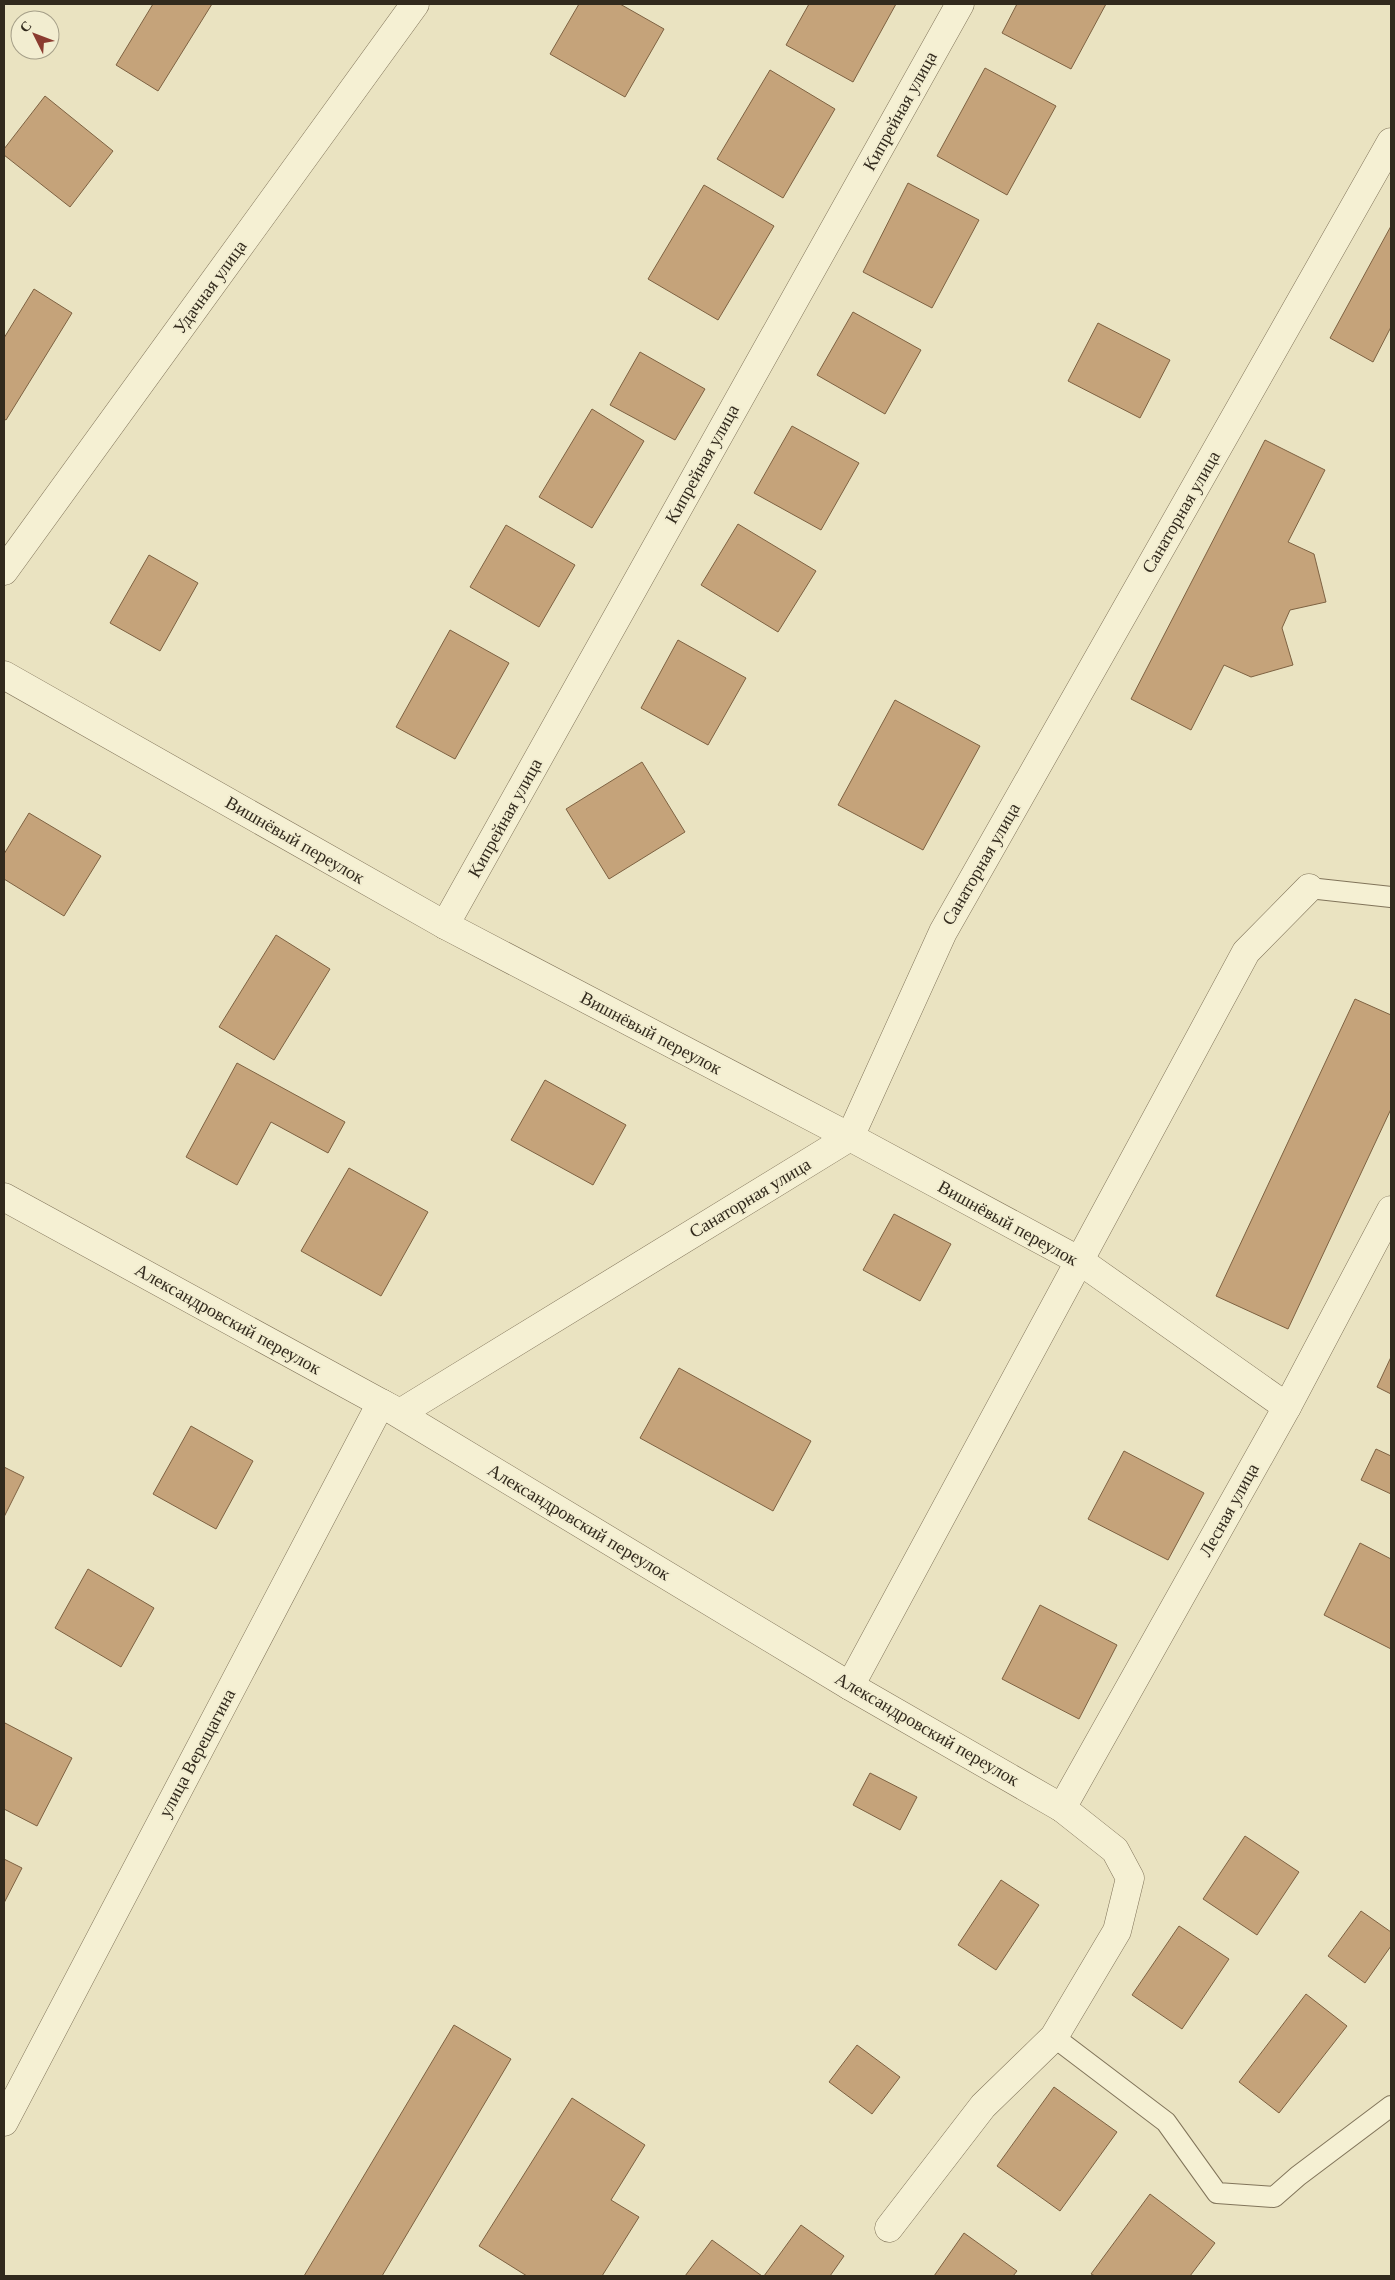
<svg xmlns="http://www.w3.org/2000/svg" width="1395" height="2280" font-family="'Times New Roman',serif">
<style>
.building{fill:#c5a37a;stroke:#7e6242}
.lines{fill:none;stroke-linecap:round;stroke-linejoin:round}
.lane-casing{stroke:#81745a;stroke-width:22}
.street-casing{stroke:#81745a;stroke-width:29}
.lane{stroke:#f5f0d3;stroke-width:20}
.street{stroke:#f5f0d3;stroke-width:28}
.labels{text-anchor:middle;dominant-baseline:central;stroke-width:4;stroke-linejoin:round;paint-order:stroke}
.street-label{font-size:18px;fill:#322a1d;stroke:#f2edd0}
</style>
<rect width="100%" height="100%" fill="#eae3c1"/>
<g class="building">
<polygon points="153,4 212,4 158,91 116,65"/>
<polygon points="579,4 620,4 664,29 625,97 550,54"/>
<polygon points="809,4 896,4 853,82 786,45"/>
<polygon points="1017,4 1106,4 1071,69 1002,33"/>
<polygon points="985,68 1056,106 1007,195 937,156"/>
<polygon points="770,70 835,109 783,198 717,159"/>
<polygon points="45,96 113,151 70,207 4,155 4,149"/>
<polygon points="908,183 979,220 932,308 863,272"/>
<polygon points="704,185 774,226 718,320 648,279"/>
<polygon points="1391,226 1391,327 1373,362 1330,338"/>
<polygon points="34,289 72,313 6,420 4,419 4,338"/>
<polygon points="853,312 921,350 885,414 817,375"/>
<polygon points="1098,323 1170,360 1140,418 1068,381"/>
<polygon points="640,352 705,389 675,440 610,405"/>
<polygon points="592,409 644,441 592,528 539,497"/>
<polygon points="792,426 859,463 821,530 754,493"/>
<polygon points="1265,440 1325,470 1288,542 1314,554 1326,602 1290,610 1282,628 1293,665 1251,677 1224,665 1191,730 1131,699"/>
<polygon points="738,524 816,571 778,632 701,585"/>
<polygon points="506,525 575,565 539,627 470,587"/>
<polygon points="149,555 198,583 160,651 110,623"/>
<polygon points="450,630 509,663 455,759 396,727"/>
<polygon points="678,640 746,678 708,745 641,708"/>
<polygon points="895,700 980,746 923,850 838,805"/>
<polygon points="642,762 685,832 609,879 566,809"/>
<polygon points="29,813 101,856 64,916 4,879 4,854"/>
<polygon points="276,935 330,969 274,1060 219,1027"/>
<polygon points="1355,999 1391,1015 1391,1109 1288,1329 1216,1296"/>
<polygon points="237,1063 345,1122 328,1153 271,1122 237,1185 186,1157"/>
<polygon points="545,1080 626,1125 593,1185 511,1140"/>
<polygon points="349,1168 428,1212 381,1296 301,1251"/>
<polygon points="894,1214 951,1244 920,1301 863,1270"/>
<polygon points="1391,1357 1391,1394 1377,1387"/>
<polygon points="679,1368 811,1441 773,1511 640,1438"/>
<polygon points="191,1426 253,1461 216,1529 153,1494"/>
<polygon points="1376,1449 1391,1456 1391,1494 1361,1480"/>
<polygon points="1124,1451 1204,1493 1168,1560 1088,1519"/>
<polygon points="4,1467 24,1477 4,1517"/>
<polygon points="1360,1543 1391,1559 1391,1649 1324,1615"/>
<polygon points="88,1569 154,1608 121,1667 55,1628"/>
<polygon points="1040,1605 1117,1645 1079,1719 1002,1679"/>
<polygon points="5,1723 72,1758 37,1826 4,1809 4,1726"/>
<polygon points="870,1773 917,1797 900,1830 853,1805"/>
<polygon points="1245,1836 1299,1872 1257,1935 1203,1899"/>
<polygon points="4,1859 22,1868 4,1903"/>
<polygon points="1001,1880 1039,1905 996,1970 958,1945"/>
<polygon points="1361,1911 1391,1932 1391,1946 1365,1983 1328,1956"/>
<polygon points="1179,1926 1229,1959 1182,2029 1132,1995"/>
<polygon points="1306,1994 1347,2026 1279,2113 1239,2082"/>
<polygon points="454,2025 511,2059 382,2276 304,2276"/>
<polygon points="857,2045 900,2077 872,2114 829,2082"/>
<polygon points="1054,2087 1117,2132 1060,2211 997,2166"/>
<polygon points="572,2098 645,2145 611,2200 639,2217 602,2276 527,2276 479,2246"/>
<polygon points="1150,2194 1215,2243 1190,2276 1095,2276 1091,2274"/>
<polygon points="801,2225 844,2256 830,2276 764,2276"/>
<polygon points="964,2233 1017,2271 1013,2276 934,2276"/>
<polygon points="712,2240 762,2276 685,2276"/>
</g>
<g class="lines">
<defs>
<g id="lane">
<polyline points="1309,888 1391,897"/>
<polyline points="1054,2037 1166,2122 1217,2193 1274,2197 1298,2176 1391,2106"/>
</g>
<g id="street">
<polyline points="4,571 415,4"/>
<polyline points="4,675 445,925 850,1137 1080,1261 1287,1407"/>
<polyline points="445,925 960,4"/>
<polyline points="4,1197 381,1403 850,1686 1062,1808 1115,1850 1130,1878 1117,1931 1054,2037 983,2106 889,2228"/>
<polyline points="850,1686 1246,952 1309,888"/>
<polyline points="1062,1808 1287,1407 1391,1210"/>
<polyline points="4,2122 381,1403 400,1413 850,1137 943,932 1391,142"/>
</g>
</defs>
<use href="#lane" class="lane-casing"/>
<use href="#street" class="street-casing"/>
<use href="#lane" class="lane"/>
<use href="#street" class="street"/>
</g>
<g class="labels">
<g class="street-label">
<text transform="translate(900 111) rotate(-61)">Кипрейная улица</text>
<text transform="translate(210 287) rotate(-54)">Удачная улица</text>
<text transform="translate(702 464) rotate(-61)">Кипрейная улица</text>
<text transform="translate(1181 512) rotate(-60)">Санаторная улица</text>
<text transform="translate(505 818) rotate(-61)">Кипрейная улица</text>
<text transform="translate(295 840) rotate(30)">Вишнёвый переулок</text>
<text transform="translate(981 864) rotate(-60)">Санаторная улица</text>
<text transform="translate(651 1033) rotate(28)">Вишнёвый переулок</text>
<text transform="translate(750 1198) rotate(-31)">Санаторная улица</text>
<text transform="translate(1008 1223) rotate(29)">Вишнёвый переулок</text>
<text transform="translate(228 1319) rotate(29)">Александровский переулок</text>
<text transform="translate(1229 1510) rotate(-61)">Лесная улица</text>
<text transform="translate(579 1522) rotate(31)">Александровский переулок</text>
<text transform="translate(927 1729) rotate(30)">Александровский переулок</text>
<text transform="translate(197 1753) rotate(-62)">улица Верещагина</text>
</g>
</g>
<rect width="1395" height="2280" fill="none" stroke="#322a1d" stroke-width="10"/>
<g transform="translate(35 35) rotate(312)"><circle r="24" fill="#f2edd0" stroke="#a59f88"/>
<path d="M0-4L9 19L0 12L-9 19Z" fill="#8b3b2f"/>
<text y="-8" font-size="14" font-weight="bold" text-anchor="middle" fill="#322a1d">С</text>
</g>
</svg>
